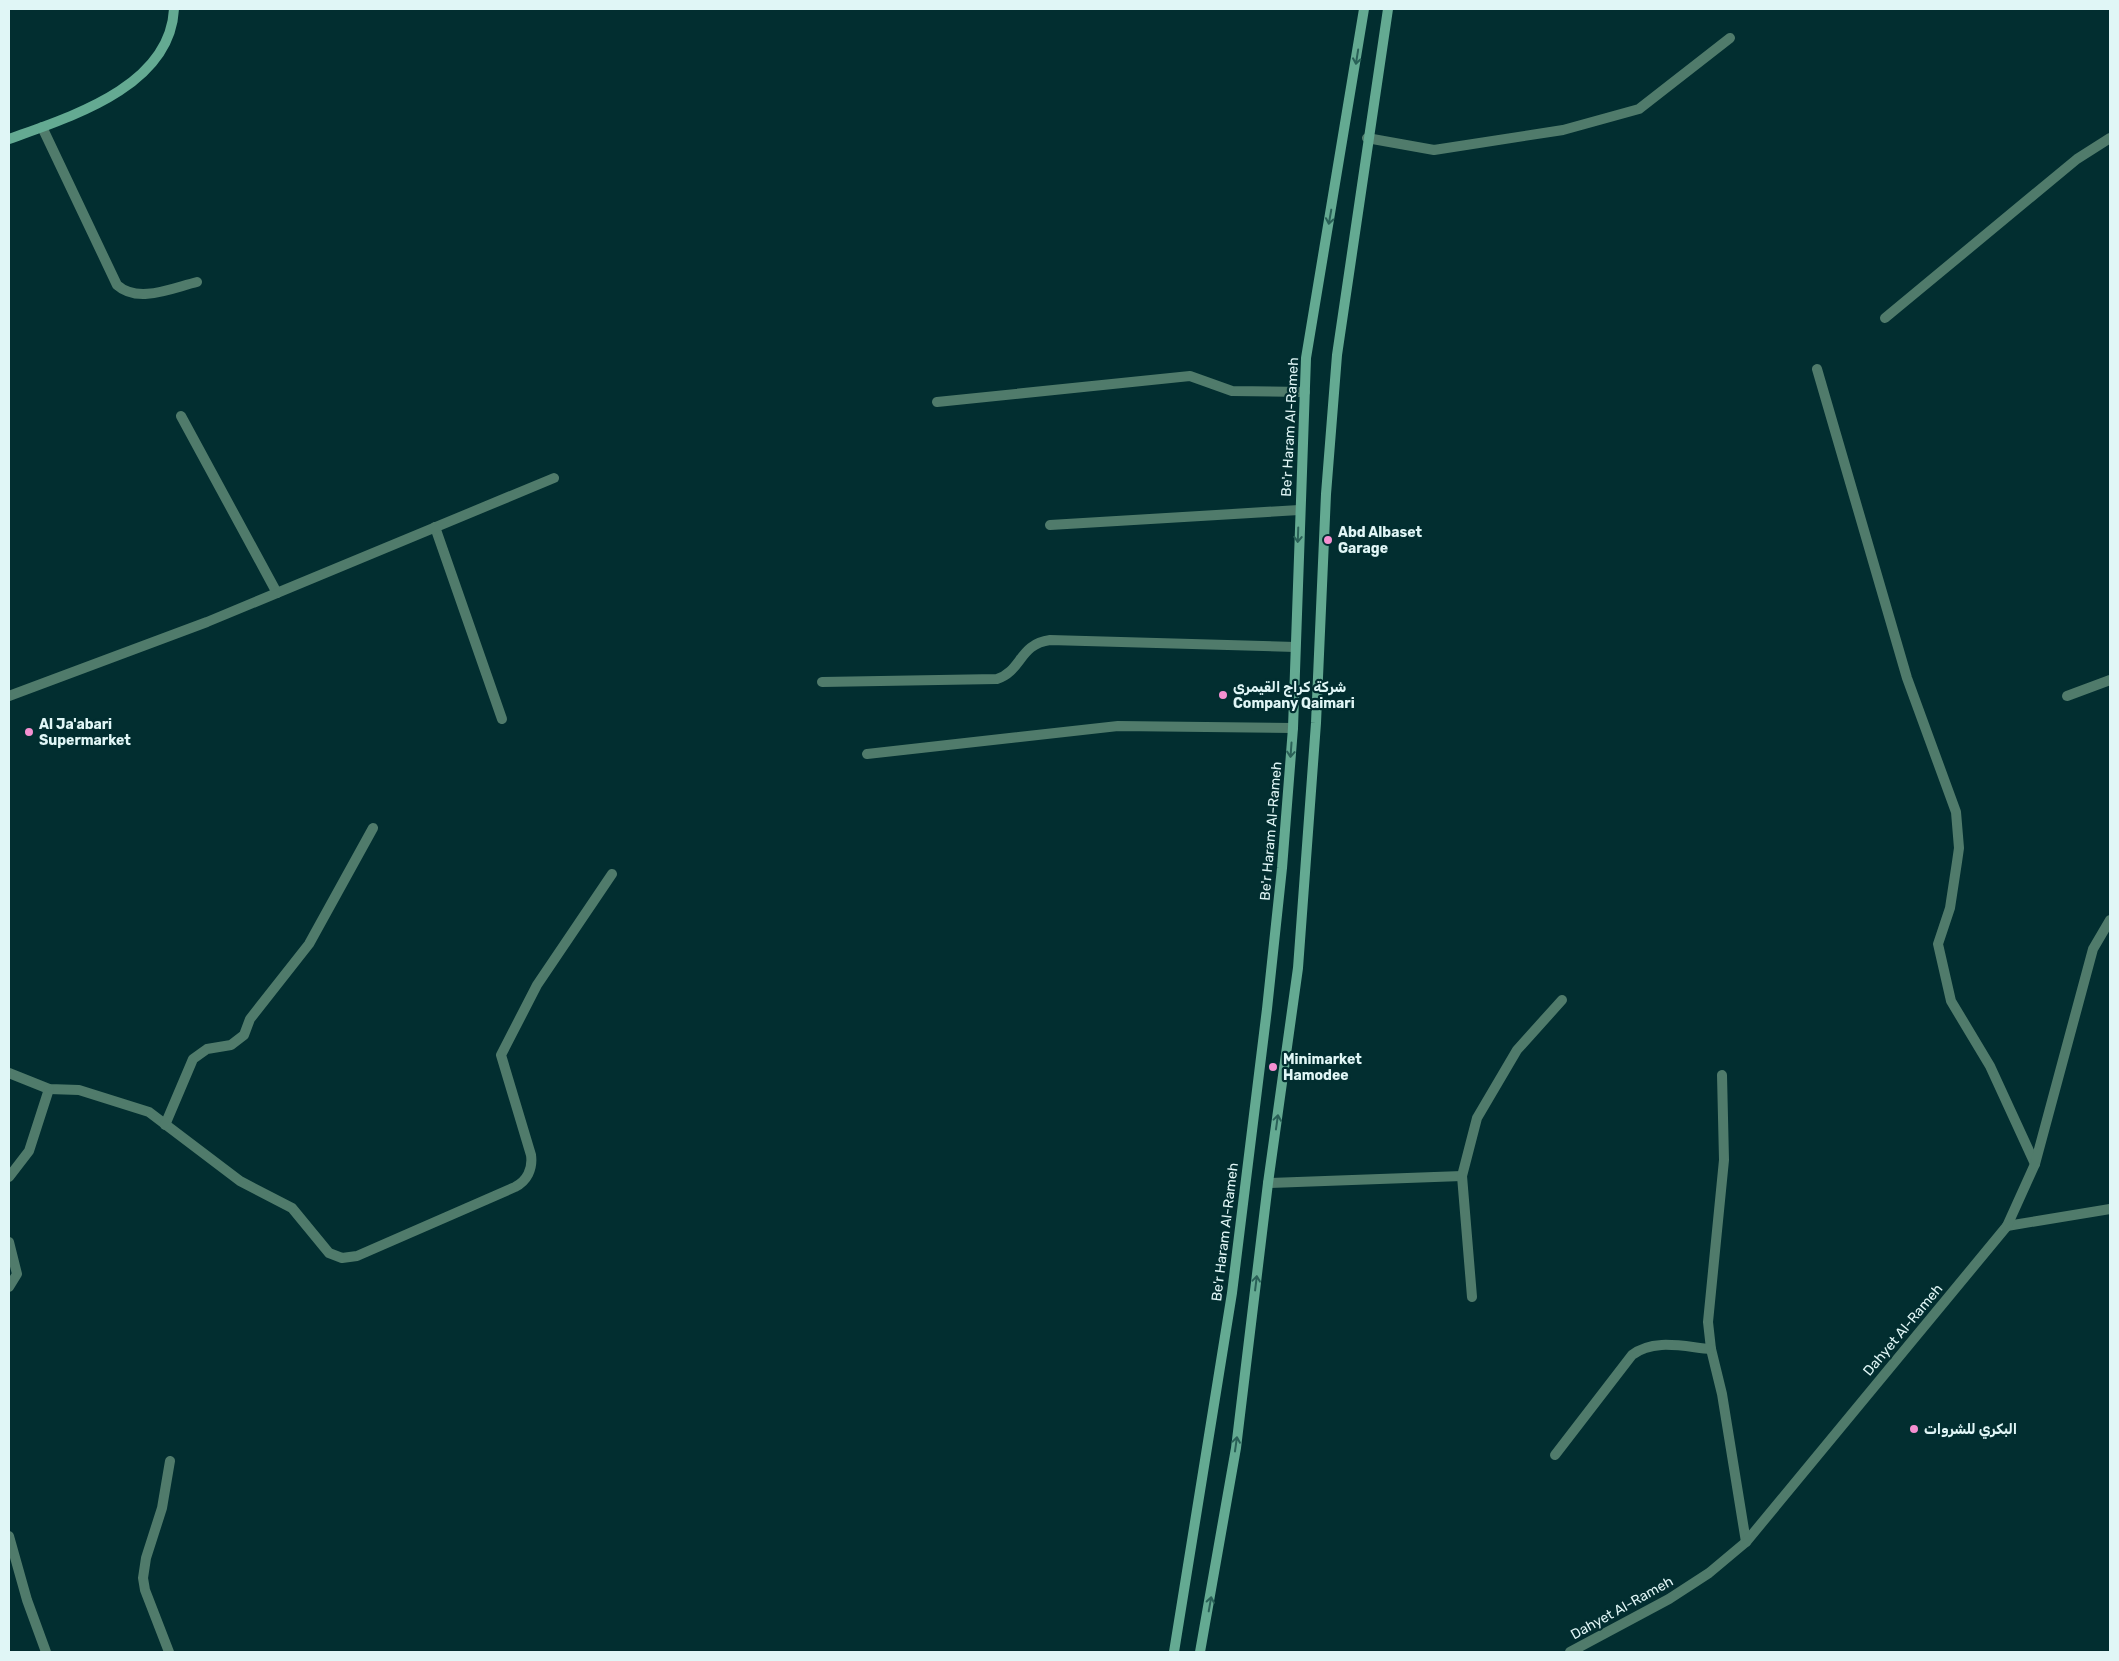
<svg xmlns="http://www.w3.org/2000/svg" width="2119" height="1661" font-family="Rubik,'Noto Naskh Arabic',sans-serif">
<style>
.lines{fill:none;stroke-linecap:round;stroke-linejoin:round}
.street{stroke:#507b6b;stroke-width:10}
.secondary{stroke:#64aa92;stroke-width:10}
.oneway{stroke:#296057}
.poi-dot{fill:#f590d1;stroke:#022e30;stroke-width:2}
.labels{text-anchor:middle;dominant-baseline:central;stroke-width:4.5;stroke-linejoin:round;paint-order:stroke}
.street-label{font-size:14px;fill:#e0f6f6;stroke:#022e30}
.poi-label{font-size:14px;font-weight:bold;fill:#e0f6f6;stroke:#022e30;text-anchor:start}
</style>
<rect width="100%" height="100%" fill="#022e30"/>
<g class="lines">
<g class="street">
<path d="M42,127L117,285C138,304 172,288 197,282"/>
<polyline points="1367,138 1434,150 1563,130 1639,109 1730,38"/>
<polyline points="1885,318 2077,159 2110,138"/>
<polyline points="1817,369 1907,678 1956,812 1959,848 1957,862 1950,908 1938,944 1951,1001 1990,1066 2035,1164"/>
<polyline points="937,402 1190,376 1232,391 1305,392"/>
<polyline points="181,416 277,593"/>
<polyline points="1050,525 1299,510"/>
<polyline points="435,527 502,719"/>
<path d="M822,682L997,679C1022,671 1019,644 1050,640L1295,647"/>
<polyline points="9,696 207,622 554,478"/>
<polyline points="2067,696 2110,680"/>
<polyline points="867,754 1118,726 1293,728"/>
<path d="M9,1073L49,1089L79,1090L149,1112L240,1181L292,1208L329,1253L342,1258L357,1256L515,1187C527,1181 533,1169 531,1155L501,1055L537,985L612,874"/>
<polyline points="1722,1075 1724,1160 1708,1322 1711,1349 1722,1394 1746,1542"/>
<polyline points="165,1125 193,1059 207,1049 231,1045 244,1035 250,1019 309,944 373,828"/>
<polyline points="9,1177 29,1151 49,1089"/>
<polyline points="1268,1183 1462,1176"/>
<polyline points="2007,1226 2110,1209"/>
<polyline points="9,1242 17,1274 9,1287"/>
<polyline points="1472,1297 1462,1176 1477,1118 1517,1050 1562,1000"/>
<path d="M1555,1455L1632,1355C1654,1338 1685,1347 1711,1349"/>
<polyline points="9,1536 27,1600 46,1652"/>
<polyline points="169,1652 145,1590 143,1578 146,1558 162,1508 170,1461"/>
<polyline points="1570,1652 1669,1599 1709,1573 1746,1542 2007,1226 2035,1164 2093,949 2110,920"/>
</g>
<g class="secondary">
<path d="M9,139C70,117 170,87 174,9"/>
<polyline points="1174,1652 1232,1293 1267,1009 1282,868 1293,728 1306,358 1364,9"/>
<polyline points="1200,1652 1236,1448 1268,1183 1298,968 1316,723 1326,494 1337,355 1388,9"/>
</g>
</g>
<defs><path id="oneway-shaft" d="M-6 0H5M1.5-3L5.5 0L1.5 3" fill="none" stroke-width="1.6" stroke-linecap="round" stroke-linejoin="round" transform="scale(1.25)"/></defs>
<g class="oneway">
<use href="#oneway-shaft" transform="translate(1357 57) rotate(99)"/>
<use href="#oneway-shaft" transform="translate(1330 217) rotate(100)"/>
<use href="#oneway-shaft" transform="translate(1298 535) rotate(92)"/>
<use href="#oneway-shaft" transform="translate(1291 750) rotate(94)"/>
<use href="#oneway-shaft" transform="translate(1277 1122) rotate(-82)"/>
<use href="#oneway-shaft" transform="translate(1256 1283) rotate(-83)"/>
<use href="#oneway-shaft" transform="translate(1236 1444) rotate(-82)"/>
<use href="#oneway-shaft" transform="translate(1210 1604) rotate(-80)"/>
</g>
<g class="poi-dot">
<circle cx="1328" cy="540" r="5"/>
<circle cx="1223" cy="695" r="5"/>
<circle cx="29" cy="732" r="5"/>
<circle cx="1273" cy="1067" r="5"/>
<circle cx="1914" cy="1429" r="5"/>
</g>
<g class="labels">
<g class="street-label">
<text transform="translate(1290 427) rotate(-87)">Be'r Haram Al-Rameh</text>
<text transform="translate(1271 831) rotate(-85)">Be'r Haram Al-Rameh</text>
<text transform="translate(1225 1232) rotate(-83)">Be'r Haram Al-Rameh</text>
<text transform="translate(1903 1330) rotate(-50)">Dahyet Al-Rameh</text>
<text transform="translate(1622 1608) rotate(-29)">Dahyet Al-Rameh</text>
</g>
<g class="poi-label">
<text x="1338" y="532">Abd Albaset<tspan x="1338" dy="16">Garage</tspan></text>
<text x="1233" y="687">شركة كراج القيمري<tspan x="1233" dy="16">Company Qaimari</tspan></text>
<text x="39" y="724">Al Ja'abari<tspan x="39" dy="16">Supermarket</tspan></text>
<text x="1283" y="1059">Minimarket<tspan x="1283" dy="16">Hamodee</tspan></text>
<text x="1924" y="1429">البكري للشروات</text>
</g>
</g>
<rect width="2119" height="1661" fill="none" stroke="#e0f6f6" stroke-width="20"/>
</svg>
